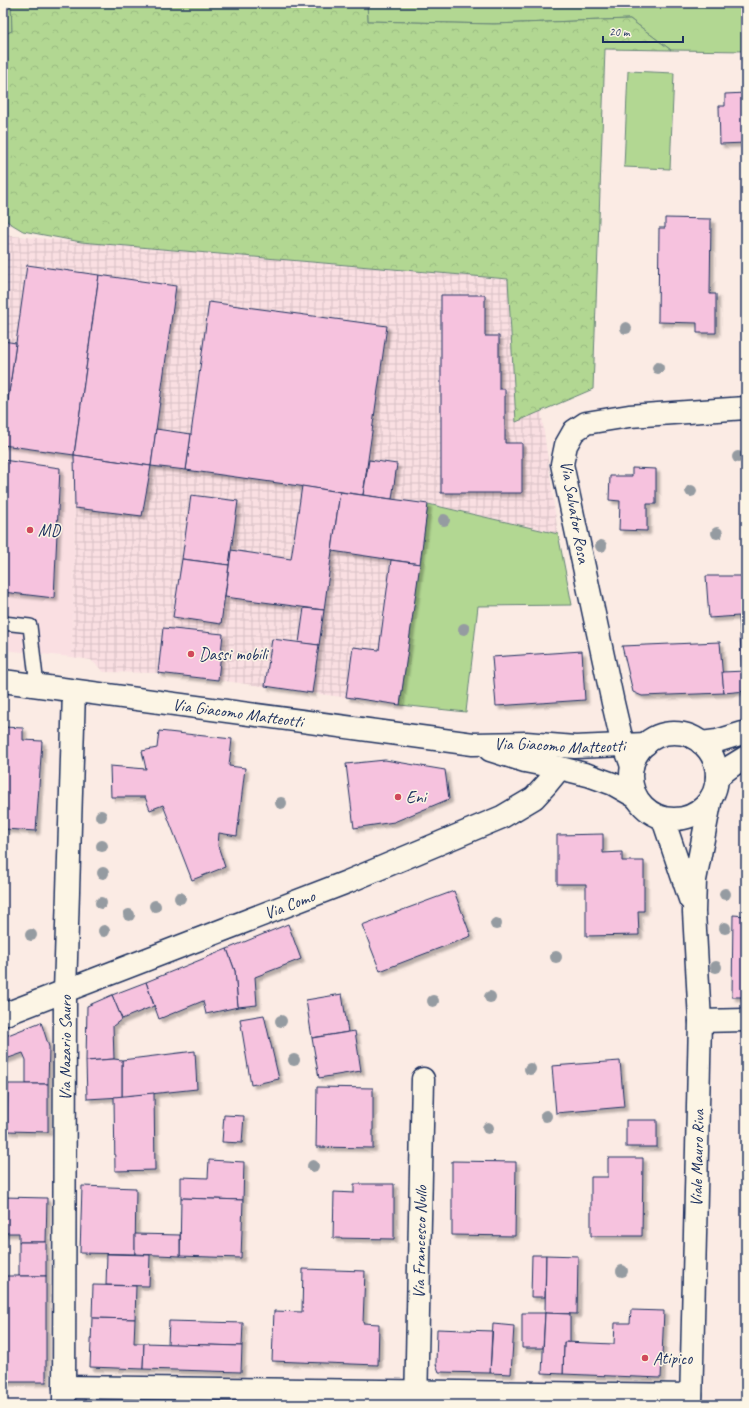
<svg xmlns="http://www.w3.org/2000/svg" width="749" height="1408" font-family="Caveat,sans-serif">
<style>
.built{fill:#fadfe2}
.industrial{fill:url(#industrial-grid)}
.green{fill:#b2d792;stroke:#668378}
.forest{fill:url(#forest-crowns);stroke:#668378}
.building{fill:#f6c2de;stroke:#1b2f5e;filter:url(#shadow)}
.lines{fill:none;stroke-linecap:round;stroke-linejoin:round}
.lane-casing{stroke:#1b2f5e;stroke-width:16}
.street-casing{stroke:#1b2f5e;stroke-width:25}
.secondary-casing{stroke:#1b2f5e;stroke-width:25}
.lane{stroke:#fcf5e5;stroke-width:13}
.street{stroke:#fcf5e5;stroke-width:22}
.secondary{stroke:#fcf5e5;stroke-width:22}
.tree{fill:#959ba1}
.poi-dot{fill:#d1495b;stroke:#fcf5e5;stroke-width:1.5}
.labels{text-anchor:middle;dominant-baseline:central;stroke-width:3;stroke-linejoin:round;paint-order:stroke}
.street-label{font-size:17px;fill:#1b2f5e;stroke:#fcf5e5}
.poi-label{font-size:17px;fill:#1b2f5e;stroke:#fcf5e5;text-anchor:start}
</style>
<defs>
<pattern id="industrial-grid" width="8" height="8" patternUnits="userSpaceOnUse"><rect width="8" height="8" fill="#fadfe2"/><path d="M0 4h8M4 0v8" fill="none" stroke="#d6c0c4"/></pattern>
<pattern id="forest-crowns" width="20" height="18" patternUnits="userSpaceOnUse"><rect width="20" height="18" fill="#b2d792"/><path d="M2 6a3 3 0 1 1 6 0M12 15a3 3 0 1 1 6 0" fill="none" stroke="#98b980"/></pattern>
<filter id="shadow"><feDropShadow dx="3.5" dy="3.5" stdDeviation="1" flood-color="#0004"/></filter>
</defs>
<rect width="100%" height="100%" fill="#fbebe4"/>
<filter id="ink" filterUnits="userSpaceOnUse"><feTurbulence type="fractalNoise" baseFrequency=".025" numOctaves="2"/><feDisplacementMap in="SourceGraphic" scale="8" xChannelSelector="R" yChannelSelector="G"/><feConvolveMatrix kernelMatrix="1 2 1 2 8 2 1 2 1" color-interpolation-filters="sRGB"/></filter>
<g filter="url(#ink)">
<polygon class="built" points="3,445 74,455 75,508 72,657 3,650"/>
<polygon class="industrial" points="3,235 508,279 516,422 541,410 558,534 428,504 400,705 218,680 158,673 104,672 91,660 72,657 75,508 74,455 3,445"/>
<g class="green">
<polygon points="3,3 11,3 12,31 3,35"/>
<polygon points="367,3 746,3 746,51 671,50 630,19 494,24 368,21"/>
<polygon points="628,71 674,73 670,169 624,167"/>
<polygon points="428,504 558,534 572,605 478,606 466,712 400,705"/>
</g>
<polygon class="forest" points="11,3 367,3 368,21 494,24 630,19 671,50 605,49 593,389 516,422 508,279 81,242 23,231 3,219 3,35 12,31"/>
<g class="building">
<polygon points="746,93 746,143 720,144 719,106 725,106 725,94"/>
<polygon points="665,218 711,219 710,294 716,294 716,333 697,333 697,323 658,322 659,228 665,228"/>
<polygon points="27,265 99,275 74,455 3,445 3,435"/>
<polygon points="99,275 176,286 151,466 74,455"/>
<polygon points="441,295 485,295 485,336 499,336 499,389 505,389 505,443 522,443 522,493 441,493"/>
<polygon points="209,302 387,326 363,495 186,470"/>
<polygon points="3,341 16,343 3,435"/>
<polygon points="156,429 191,434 186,470 151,466"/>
<polygon points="74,455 151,466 142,516 75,508"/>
<polygon points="3,460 60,468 54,598 3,592"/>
<polygon points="369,460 397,464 392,499 363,495"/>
<polygon points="632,468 656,469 656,504 647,504 647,531 619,530 620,501 609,500 610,476 632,476"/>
<rect x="745" y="470" width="1" height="49"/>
<polygon points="302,486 340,492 324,610 225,597 231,550 291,559"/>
<polygon points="340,492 428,504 420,564 332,551"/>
<polygon points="191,495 238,501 229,565 182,559"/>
<polygon points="182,559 229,565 221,624 173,617"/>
<polygon points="391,560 420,564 400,705 346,697 353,647 379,650"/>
<polygon points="706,576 746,576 746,671 742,672 739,616 709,618"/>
<polygon points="304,608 324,610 319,645 299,643"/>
<polygon points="163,628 223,634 218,680 158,673"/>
<polygon points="272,639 319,645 312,693 265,686"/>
<polygon points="720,642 724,693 642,696 633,692 622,646"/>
<polygon points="582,651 585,700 496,706 492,657"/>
<polygon points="746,671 746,691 724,693 722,672"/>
<polygon points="3,727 23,728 23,740 42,741 36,831 4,829 4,839"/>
<polygon points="159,731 232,739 229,766 245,768 237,836 219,833 218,846 225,867 192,880 163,805 150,810 145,797 111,797 110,766 146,769 142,751 157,748"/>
<polygon points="385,760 445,770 449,799 394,822 354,828 346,764"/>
<polygon points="603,834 603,853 622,852 622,861 644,861 644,911 638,911 639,935 586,936 586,884 557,884 557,835"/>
<polygon points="454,891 471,936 380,971 362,925"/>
<polygon points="733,915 746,916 746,997 732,997"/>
<polygon points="288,924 301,959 255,977 257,1005 238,1007 235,971 227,949"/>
<polygon points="227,949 235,971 238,1007 206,1014 203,1001 159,1019 146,982"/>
<polygon points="146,982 154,1006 122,1019 112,995"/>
<polygon points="342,994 348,1032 312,1038 306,1000"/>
<polygon points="112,995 122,1019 113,1026 114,1059 86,1061 87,1006"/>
<polygon points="264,1015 279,1079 251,1085 240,1019"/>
<polygon points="41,1022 49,1047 48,1084 26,1084 26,1060 23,1053 3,1060 3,1037"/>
<polygon points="355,1031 361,1071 319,1078 312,1038"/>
<polygon points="195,1051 197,1089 122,1097 122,1060"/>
<polygon points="114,1059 122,1060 122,1097 87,1099 86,1061"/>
<polygon points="620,1061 624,1107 556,1113 552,1066"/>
<polygon points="8,1084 48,1084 48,1132 7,1131"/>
<polygon points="317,1087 373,1088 373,1148 316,1147"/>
<polygon points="154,1093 155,1170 115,1171 114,1097"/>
<polygon points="224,1115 244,1116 242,1143 222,1142"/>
<rect x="626" y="1120" width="31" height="27"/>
<polygon points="608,1158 643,1158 642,1236 591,1236 591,1177 608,1177"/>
<polygon points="209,1160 244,1162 243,1200 181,1198 181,1177 208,1178"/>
<polygon points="452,1161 516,1162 515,1236 452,1235"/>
<polygon points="354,1184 394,1184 394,1239 333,1238 334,1192 354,1193"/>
<polygon points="82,1186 136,1188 135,1254 80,1253"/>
<polygon points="3,1197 47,1198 46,1242 19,1242 19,1233 3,1233"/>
<polygon points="181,1198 243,1200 241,1258 180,1256"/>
<polygon points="135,1234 180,1235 180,1256 135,1254"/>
<rect x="19" y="1242" width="27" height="34"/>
<polygon points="107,1254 150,1255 149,1286 106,1285"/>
<polygon points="532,1255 546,1255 545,1297 531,1297"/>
<polygon points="546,1255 578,1256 577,1314 545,1313"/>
<polygon points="303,1269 365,1271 363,1323 379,1324 378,1365 272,1361 274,1311 302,1312"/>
<rect x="3" y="1276" width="43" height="106"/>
<polygon points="93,1285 136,1286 135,1319 92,1318"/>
<polygon points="631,1310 664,1311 661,1378 563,1374 564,1342 614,1344 615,1323 630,1323"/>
<polygon points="522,1313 545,1313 543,1348 522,1348"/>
<polygon points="545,1313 570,1314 570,1342 564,1342 563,1374 542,1373"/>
<polygon points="92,1318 135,1319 134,1343 144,1343 143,1369 90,1367"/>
<polygon points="169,1321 243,1323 242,1346 168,1344"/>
<polygon points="493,1324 514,1326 511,1374 490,1373"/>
<polygon points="437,1329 492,1331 490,1373 439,1372 436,1364"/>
<polygon points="144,1343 242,1346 241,1372 143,1369"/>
</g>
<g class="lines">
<defs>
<polyline id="lane" points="3,623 30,626 37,686"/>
<g id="street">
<polyline points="632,766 620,733 613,703 562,464 566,445 574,431 586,423 629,416 746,408"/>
<polyline points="663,819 690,899"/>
<path id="s1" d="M3,1015L347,882L502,817L534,798L546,785L560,768"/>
<polyline points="700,1021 746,1020"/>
<polyline points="64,1387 691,1395"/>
<path id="s2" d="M64,1405L65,992L74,691"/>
<path id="s3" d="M416,1405L423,1079"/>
<path id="s4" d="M691,1405L700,1021L694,912L695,880L711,798"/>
</g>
<g id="secondary">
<path id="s5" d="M3,681L473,744L526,743L575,747L646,744"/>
<circle cx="674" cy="776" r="43"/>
<polyline points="701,743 717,741 746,732"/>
<polyline points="490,750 525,761 560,768 588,775 613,784 636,797"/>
<polyline points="717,777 733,765 746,757"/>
</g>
</defs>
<use href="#lane" class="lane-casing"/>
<use href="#street" class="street-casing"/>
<use href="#secondary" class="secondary-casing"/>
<use href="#lane" class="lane"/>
<use href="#street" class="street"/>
<use href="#secondary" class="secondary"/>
</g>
<g class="tree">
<circle cx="626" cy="328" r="6"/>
<circle cx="658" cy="368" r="6"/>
<circle cx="738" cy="457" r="6"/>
<circle cx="691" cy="491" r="6"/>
<circle cx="444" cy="520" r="6"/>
<circle cx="717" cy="533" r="6"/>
<circle cx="601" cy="546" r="6"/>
<circle cx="464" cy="629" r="6"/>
<circle cx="281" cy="803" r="6"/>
<circle cx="101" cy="816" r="6"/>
<circle cx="102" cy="846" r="6"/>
<circle cx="103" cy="873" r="6"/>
<circle cx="725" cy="894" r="6"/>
<circle cx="180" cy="898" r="6"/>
<circle cx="101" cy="903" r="6"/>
<circle cx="155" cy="906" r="6"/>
<circle cx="129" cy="915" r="6"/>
<circle cx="496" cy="924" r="6"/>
<circle cx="725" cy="928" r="6"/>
<circle cx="104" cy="931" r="6"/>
<circle cx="31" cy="935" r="6"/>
<circle cx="556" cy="957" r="6"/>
<circle cx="716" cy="967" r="6"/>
<circle cx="490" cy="997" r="6"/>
<circle cx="433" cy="1001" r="6"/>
<circle cx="281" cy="1021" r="6"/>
<circle cx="294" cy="1060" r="6"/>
<circle cx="530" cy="1069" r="6"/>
<circle cx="546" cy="1116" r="6"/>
<circle cx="488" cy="1128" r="6"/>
<circle cx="313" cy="1166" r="6"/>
<circle cx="622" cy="1271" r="6"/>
</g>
</g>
<g class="poi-dot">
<circle cx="30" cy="530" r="4"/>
<circle cx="191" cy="654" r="4"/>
<circle cx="398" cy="797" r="4"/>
<circle cx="645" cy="1358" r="4"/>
</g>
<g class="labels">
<g class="street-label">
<text transform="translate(575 512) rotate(80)">Via Salvator Rosa</text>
<text stroke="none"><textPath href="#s5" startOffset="237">Via Giacomo Matteotti</textPath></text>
<text stroke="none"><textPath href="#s5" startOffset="561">Via Giacomo Matteotti</textPath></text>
<text stroke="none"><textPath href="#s1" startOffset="307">Via Como</textPath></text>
<text stroke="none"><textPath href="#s2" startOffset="357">Via Nazario Sauro</textPath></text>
<text stroke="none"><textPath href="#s4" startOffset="247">Viale Mauro Riva</textPath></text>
<text stroke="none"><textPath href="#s3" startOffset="163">Via Francesco Nullo</textPath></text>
</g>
<g class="poi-label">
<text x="38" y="530">MD</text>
<text x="199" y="654">Dassi mobili</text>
<text x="406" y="797">Eni</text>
<text x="653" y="1358">Atipico</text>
</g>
</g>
<rect width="749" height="1408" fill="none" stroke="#fcf5e5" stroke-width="16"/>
<rect x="8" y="8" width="733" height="1392" fill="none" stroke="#1b2f5e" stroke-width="1.5" filter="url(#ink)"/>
<path d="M603 36v6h80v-6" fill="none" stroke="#1b2f5e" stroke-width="2"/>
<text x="609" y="36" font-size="12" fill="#1b2f5e" stroke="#fcf5e5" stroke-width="3" paint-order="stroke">20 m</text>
</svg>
